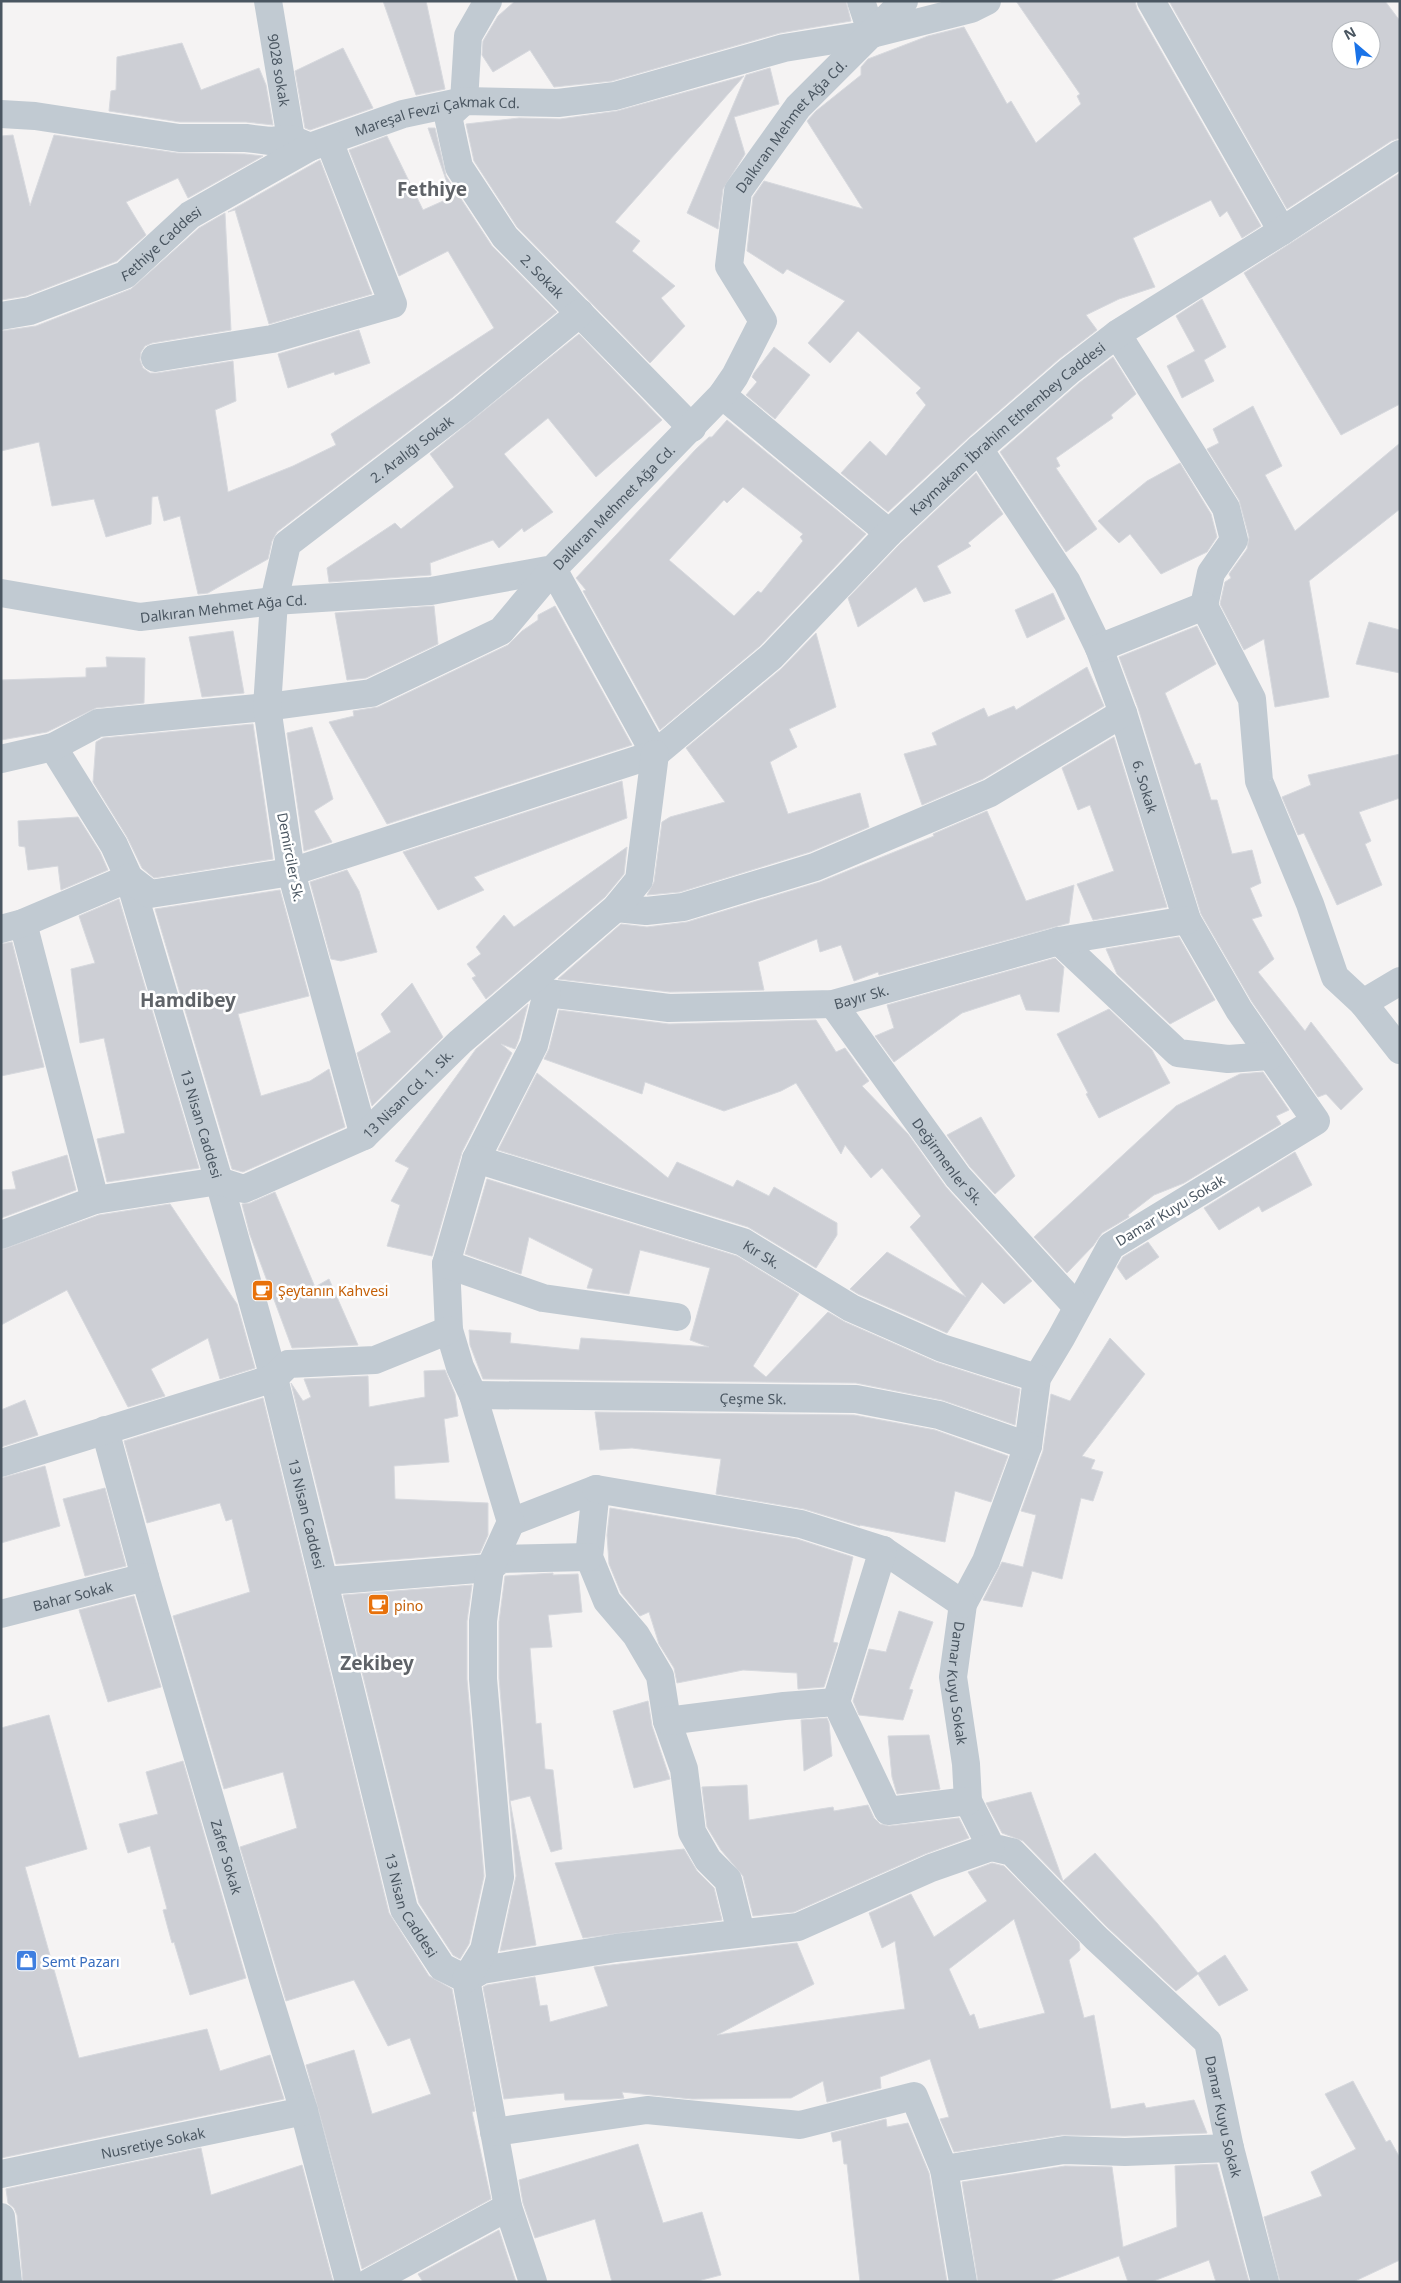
<svg xmlns="http://www.w3.org/2000/svg" width="1401" height="2283" font-family="'Noto Sans',sans-serif">
<style>
.building{fill:#cdcfd5;stroke:#d7d9de;fill-rule:evenodd}
.lines{fill:none;stroke-linecap:round;stroke-linejoin:round}
.minor{stroke:#c1cad2;stroke-width:28}
.labels{text-anchor:middle;dominant-baseline:central;stroke-width:5;stroke-linejoin:round;paint-order:stroke}
.street-label{font-size:14px;fill:#4a5661;stroke:#fff}
.food-label{font-size:14px;fill:#c56008;stroke:#fff;text-anchor:start}
.shop-label{font-size:14px;fill:#366cbe;stroke:#fff;text-anchor:start}
.district-label{font-size:19px;font-weight:bold;fill:#5f6368;stroke:#fff}
</style>
<rect width="100%" height="100%" fill="#f5f3f3"/>
<g class="building">
<polygon points="383,1 426,1 445,89 416,95"/>
<polygon points="515,1 846,1 851,21 780,33 612,81 554,87 530,50 493,72 482,55 483,41 498,16"/>
<polygon points="1016,1 1135,1 1137,9 1261,226 1242,238 1227,211 1220,217 1211,200 1133,238 1155,287 1119,299 1086,315 1097,330 1059,359 969,437 888,512 841,473 870,441 886,456 926,405 916,393 921,388 858,331 830,363 808,343 845,301 787,269 783,274 747,251 753,197 764,181 863,209 807,121 816,111 861,75 861,67 868,59 928,36 964,27 1007,104 1011,101 1036,143 1081,104 1077,96 1080,94"/>
<path d="M1169,1H1385L1400,21V138L1391,141L1287,209ZM1341,30H1371V60H1341Z"/>
<polygon points="182,43 201,90 259,68 266,85 273,125 246,122 180,122 109,111 111,91 116,90 117,57"/>
<polygon points="343,48 373,108 310,130 305,128 295,71"/>
<polygon points="770,68 779,104 734,117 745,154 723,189 718,229 687,213 746,75"/>
<polygon points="744,76 615,222 640,241 632,251 675,286 661,298 685,326 650,363 517,227 474,161 466,124 519,118 560,119 617,111"/>
<polygon points="428,128 435,128 446,176 492,246 557,312 453,397 277,532 272,541 268,559 208,593 198,594 180,516 164,521 158,496 152,497 151,524 106,537 94,499 52,506 39,442 1,451 1,331 36,326 131,289 199,228 225,213 231,330 152,343 145,346 141,352 140,360 143,368 150,373 157,373 233,361 236,401 215,410 228,492 293,466 336,445 331,434 494,328 448,251 399,276 349,150 387,136 423,210 452,197"/>
<polygon points="13,135 30,206 54,135 177,153 245,154 263,156 188,198 178,178 126,202 146,235 117,261 26,296 1,300 1,136"/>
<polygon points="320,160 372,294 269,324 235,210 228,212"/>
<polygon points="1400,173 1400,404 1341,435 1244,273"/>
<polygon points="1202,299 1226,347 1204,360 1214,381 1182,398 1167,366 1195,351 1176,316"/>
<polygon points="359,330 370,363 335,375 334,372 288,388 278,354"/>
<polygon points="579,334 662,420 596,477 548,418 504,454 553,512 524,532 522,528 499,548 493,540 430,563 431,575 329,582 327,568 395,523 401,529 454,487 430,454"/>
<polygon points="774,347 810,375 775,419 746,395 757,382 752,377 754,373"/>
<polygon points="1113,357 1136,394 1111,415 1113,418 1056,458 1060,466 1056,468 1097,529 1066,552 1000,452 1079,383"/>
<polygon points="1253,406 1282,466 1265,475 1295,531 1400,443 1400,509 1309,581 1329,697 1275,707 1264,639 1244,650 1220,604 1225,582 1231,578 1229,574 1247,549 1249,537 1239,500 1207,449 1219,443 1213,429"/>
<path d="M727,420L866,534L760,646L660,730L583,591L586,590L576,578L696,449L709,437H712ZM743,487L803,534L800,537L803,541L761,593L758,591L734,616L669,560L724,500L727,503Z"/>
<polygon points="1180,463 1211,514 1217,537 1207,552 1161,574 1130,534 1119,543 1098,521 1147,481"/>
<polygon points="976,473 1003,514 968,543 971,546 937,566 951,593 924,602 916,587 858,627 848,598 900,544"/>
<polygon points="1053,593 1065,619 1027,638 1015,610"/>
<polygon points="434,606 438,644 366,678 347,680 335,613"/>
<polygon points="555,606 632,745 387,824 329,722 354,716 353,711 378,707 508,645 522,631 538,620 538,615"/>
<polygon points="1369,622 1400,630 1400,673 1356,664"/>
<polygon points="1197,626 1216,664 1165,693 1195,765 1200,763 1211,800 1217,800 1232,854 1252,850 1261,883 1250,888 1262,916 1252,919 1274,959 1258,972 1305,1031 1311,1022 1363,1089 1341,1110 1326,1094 1318,1097 1252,1002 1201,914 1138,708 1119,657"/>
<polygon points="233,631 244,693 202,697 189,637"/>
<polygon points="816,633 836,707 789,729 797,747 770,762 788,814 860,793 869,827 810,852 680,892 647,895 654,882 662,822 670,817 725,802 686,748 781,669"/>
<polygon points="106,657 145,658 144,703 96,708 47,732 1,740 1,680 86,677 86,668 107,667"/>
<polygon points="1087,667 1104,706 983,779 922,805 904,754 937,745 932,733 984,708 988,717 1014,706 1016,710"/>
<polygon points="253,724 273,859 154,878 142,868 127,837 93,782 96,742 103,738"/>
<polygon points="312,727 333,799 314,811 332,842 304,851 287,733"/>
<polygon points="1114,737 1167,907 1093,920 1077,884 1114,871 1090,805 1078,810 1062,768"/>
<polygon points="1400,754 1400,798 1359,812 1371,841 1365,844 1382,885 1337,905 1304,833 1298,835 1282,797 1311,785 1308,775"/>
<polygon points="622,781 627,818 474,877 484,890 438,910 403,852"/>
<polygon points="987,811 1026,901 1074,885 1069,923 879,975 878,972 854,981 841,945 820,952 817,939 758,962 764,990 670,992 558,979 621,924 647,927 687,922 820,882 934,836 933,834"/>
<polygon points="78,817 100,852 108,870 61,890 58,866 28,870 25,847 19,846 18,821"/>
<polygon points="627,847 624,874 605,897 486,999 472,978 476,976 467,964 481,954 476,947 504,915 514,927"/>
<polygon points="347,870 359,891 377,952 341,961 331,959 310,882"/>
<polygon points="280,890 309,996 238,1014 261,1096 310,1081 329,1069 345,1127 243,1172 232,1169 155,909"/>
<polygon points="119,899 199,1168 107,1182 97,1139 125,1133 104,1038 80,1043 71,969 95,963 79,916"/>
<polygon points="1179,937 1215,1000 1170,1024 1117,974 1106,949"/>
<polygon points="12,942 44,1067 1,1076 1,944"/>
<polygon points="1055,958 1064,967 1059,1012 1026,1010 1020,994 962,1013 894,1062 875,1036 894,1028 887,1005"/>
<polygon points="412,983 443,1037 372,1106 357,1053 391,1032 381,1014"/>
<polygon points="528,1004 519,1039 515,1049 501,1044 512,1053 462,1152 432,1256 387,1246 400,1205 391,1201 409,1168 395,1161 476,1049"/>
<polygon points="1109,1009 1152,1050 1170,1083 1099,1118 1086,1094 1088,1093 1057,1034"/>
<polygon points="559,1010 669,1024 816,1020 836,1052 845,1048 869,1081 862,1086 908,1134 946,1187 1032,1281 1004,1304 982,1282 947,1333 858,1294 850,1289 887,1252 966,1297 910,1227 921,1216 882,1168 871,1178 845,1145 841,1154 796,1083 781,1091 724,1111 645,1082 642,1094 544,1059 549,1049"/>
<polygon points="1263,1072 1289,1110 1276,1116 1281,1124 1184,1183 1154,1195 1128,1215 1129,1217 1102,1233 1093,1246 1067,1273 1034,1237 1176,1106 1240,1074"/>
<polygon points="537,1073 668,1178 677,1162 733,1187 737,1180 769,1196 774,1187 837,1223 837,1235 816,1268 748,1227 498,1150"/>
<polygon points="981,1117 1015,1176 995,1194 970,1167 947,1135"/>
<polygon points="1295,1152 1312,1185 1262,1212 1259,1206 1219,1230 1204,1208"/>
<polygon points="67,1155 76,1190 1,1218 1,1190 16,1189 12,1172"/>
<polygon points="487,1179 737,1256 799,1294 753,1366 766,1377 828,1312 845,1322 936,1362 1020,1389 1015,1425 942,1400 856,1383 483,1379 470,1345 469,1330 511,1333 510,1343 579,1350 581,1338 709,1347 690,1340 710,1268 640,1250 629,1294 587,1288 593,1269 529,1237 521,1274 465,1254"/>
<polygon points="275,1192 315,1287 329,1279 358,1345 292,1348 250,1235 242,1204 250,1203"/>
<polygon points="170,1204 237,1304 255,1368 220,1379 208,1338 151,1369 165,1396 128,1407 67,1290 1,1325 1,1250 99,1215"/>
<polygon points="1148,1242 1159,1257 1126,1280 1117,1267 1123,1257"/>
<polygon points="1110,1338 1145,1374 1082,1456 1095,1460 1091,1469 1103,1472 1093,1501 1081,1498 1062,1579 1032,1571 1022,1607 983,1600 1002,1562 1023,1567 1036,1515 1021,1511 1043,1451 1051,1394 1070,1401"/>
<polygon points="445,1370 455,1394 458,1416 444,1419 449,1462 394,1466 395,1499 488,1503 488,1535 480,1553 336,1564 291,1383 303,1401 311,1397 304,1379 368,1376 369,1407 425,1397 424,1371"/>
<polygon points="263,1398 389,1913 429,1976 452,1989 475,2111 472,2112 491,2199 362,2269 306,2065 354,2050 372,2114 431,2094 410,2038 388,2046 354,1980 286,2001 240,1847 297,1828 283,1772 224,1789 173,1616 250,1592 232,1519 226,1521 220,1503 147,1523 124,1441"/>
<polygon points="25,1400 38,1435 1,1447 1,1410"/>
<polygon points="595,1412 854,1415 935,1430 1008,1456 991,1502 955,1491 945,1542 860,1525 860,1526 804,1509 716,1494 721,1459 632,1448 600,1450"/>
<polygon points="45,1466 60,1526 1,1543 1,1478"/>
<polygon points="105,1488 126,1566 85,1576 63,1499"/>
<polygon points="610,1508 797,1539 853,1557 833,1642 838,1643 824,1687 798,1689 797,1673 743,1670 677,1683 674,1668 659,1644 649,1612 640,1616 621,1593 609,1564 607,1535"/>
<polygon points="553,1573 553,1575 578,1574 582,1612 548,1615 552,1647 530,1648 536,1724 541,1723 545,1769 553,1770 562,1849 551,1852 530,1796 510,1801 536,1945 500,1951 516,1876 499,1678 499,1622 505,1576"/>
<polygon points="472,1585 467,1621 467,1679 484,1876 469,1944 460,1959 453,1955 419,1903 343,1595"/>
<polygon points="134,1596 161,1687 108,1702 79,1610"/>
<polygon points="899,1611 933,1622 909,1689 913,1690 903,1720 859,1715 853,1701 869,1649 886,1652"/>
<polygon points="648,1701 652,1726 670,1779 634,1788 613,1711"/>
<polygon points="49,1715 87,1849 25,1867 79,2058 207,2029 220,2071 270,2055 284,2099 1,2158 1,1728"/>
<polygon points="827,1718 829,1723 832,1756 804,1771 801,1720"/>
<polygon points="929,1735 940,1789 897,1794 892,1777 888,1736"/>
<polygon points="183,1761 246,1978 190,1995 174,1942 172,1943 163,1910 167,1909 150,1846 128,1853 119,1824 158,1814 146,1772"/>
<polygon points="747,1785 749,1820 833,1807 834,1811 868,1805 874,1818 880,1824 889,1826 959,1818 969,1838 925,1854 794,1912 753,1916 743,1876 721,1850 707,1827 702,1787"/>
<polygon points="1031,1792 1063,1881 1095,1853 1157,1923 1198,1973 1225,1955 1248,1990 1219,2006 1198,1974 1176,1991 1107,1927 1023,1841 1002,1833 986,1803"/>
<polygon points="684,1849 697,1871 714,1888 722,1920 583,1938 555,1863"/>
<path d="M992,1863L1004,1866L1079,1942L1080,1950L1069,1960L1084,2018L1094,2015L1111,2109L1144,2103L1146,2108L1194,2100L1207,2133L1125,2136L1062,2135L954,2152L940,2119L949,2117L930,2059L880,2077L881,2088L827,2102L823,2081L791,2098L692,2099L622,2092L624,2098L611,2099L565,2100L564,2093L504,2099L483,1987L487,1985L535,1977L540,2006L547,2005L550,2022L608,2006L594,1967L797,1943L814,1984L717,2035L905,2009L895,1941L882,1948L869,1913L911,1894L934,1937L987,1901L968,1872ZM1014,1919L1045,2013L979,2029L974,2014L970,2016L949,1969Z"/>
<polygon points="1353,2081 1386,2142 1390,2140 1400,2158 1400,2260 1353,2282 1280,2282 1264,2217 1322,2196 1311,2172 1356,2149 1325,2094"/>
<polygon points="886,2119 887,2127 908,2123 929,2173 947,2282 860,2282 847,2164 844,2164 841,2140 833,2142 831,2133"/>
<polygon points="638,2144 663,2223 702,2212 721,2275 694,2282 612,2282 595,2219 535,2238 523,2203 519,2180"/>
<polygon points="201,2148 211,2195 302,2165 333,2282 23,2282 17,2215 14,2208 8,2203 6,2189"/>
<polygon points="1217,2164 1249,2282 1216,2282 1209,2260 1151,2282 1128,2282 1119,2256 1047,2282 978,2282 962,2182 1065,2166 1112,2167 1123,2247 1177,2227 1175,2166"/>
<polygon points="499,2230 516,2282 423,2282 418,2274"/>
</g>
<g class="lines">
<g class="minor">
<path id="s1" d="M268,1L291,139"/>
<polyline points="861,1 872,34"/>
<polyline points="1151,1 1282,231"/>
<path id="s2" d="M464,101L448,116L459,167L505,237L692,428"/>
<polyline points="464,101 468,36 488,1"/>
<path id="s3" d="M1,114L35,116L179,138H246L270,141L291,139L310,147L403,114L464,101L558,103L615,96L784,48L872,34L971,9L987,1"/>
<path id="s4" d="M1,316L30,311L125,275L190,215L310,147"/>
<polyline points="1117,334 1226,508 1234,540 1211,573 1204,606"/>
<polyline points="155,358 272,339 393,304 329,141"/>
<polyline points="722,395 889,533"/>
<path id="s5" d="M979,449L1067,582L1099,648L1123,713L1187,920L1239,1010L1316,1121L1111,1246L1061,1338L1037,1378L1028,1446L986,1561L963,1604L953,1677L966,1764L968,1801L991,1847L1012,1852L1096,1938L1208,2042L1230,2148L1265,2282"/>
<path id="s6" d="M1,593L140,617L274,601L431,591L553,569L722,395L735,376L763,321L729,266L738,191L798,107L904,1"/>
<polyline points="1099,648 1204,606 1252,699 1259,781 1310,904 1335,977 1363,1003 1400,1050"/>
<path id="s7" d="M53,747L114,845L129,878L219,1181L274,1378L404,1909L442,1967L466,1979L508,2207L533,2282"/>
<polyline points="1,759 53,747 98,723 267,707 371,693 501,631 553,569 655,754"/>
<polyline points="616,908 646,911 683,907 815,867 990,793 1123,713"/>
<polyline points="23,923 95,1200"/>
<path id="s8" d="M1,929L23,923L129,878L150,894L291,872L655,754L771,657L889,533L979,449L1069,371L1117,334L1282,231L1400,154"/>
<polyline points="1059,941 1178,1053 1228,1059 1270,1056"/>
<path id="s9" d="M534,981L547,993L669,1008L833,1004L1059,941L1187,920"/>
<polyline points="547,993 534,1045 476,1159 446,1264 449,1330 460,1367 473,1395 511,1522 596,1489 589,1557 607,1601 636,1635 660,1676 667,1721 684,1769 692,1832 708,1860 728,1880 741,1933"/>
<polyline points="1363,1003 1400,981"/>
<path id="s10" d="M833,1004L958,1177L1077,1307"/>
<path id="s11" d="M364,1136L291,872L267,707L274,601L287,544L463,409L580,313"/>
<path id="s12" d="M476,1159L743,1242L851,1308L942,1348L1037,1378"/>
<path id="s13" d="M1,1235L95,1200L219,1181L244,1189L364,1136L460,1042L616,908L639,880L655,754"/>
<polyline points="446,1264 543,1298 677,1317"/>
<path id="s14" d="M473,1395L856,1399L939,1415L1028,1446"/>
<path id="s15" d="M105,1430L145,1577L263,1979L304,2111L349,2282"/>
<polyline points="1,1463 274,1378 288,1364 375,1360 449,1330"/>
<polyline points="596,1489 801,1524 883,1550 963,1604"/>
<polyline points="325,1581 490,1568 501,1559 589,1557"/>
<path id="s16" d="M1,1614L145,1577"/>
<polyline points="836,1702 883,1550"/>
<polyline points="667,1721 784,1706 836,1702 888,1811 968,1801"/>
<polyline points="466,1979 482,1970 616,1948 798,1927 931,1868 991,1847"/>
<polyline points="466,1979 484,1950 500,1877 483,1679 483,1621 490,1568 511,1522"/>
<polyline points="494,2132 647,2110 800,2125 914,2096 944,2169 963,2282"/>
<polyline points="944,2169 1064,2150 1125,2152 1230,2148"/>
<path id="s17" d="M1,2174L304,2111"/>
<polyline points="1,2217 8,2282"/>
<polyline points="370,2282 508,2207"/>
</g>
</g>
<defs>
<symbol id="cafe-square" viewBox="-11 -11 22 22"><rect x="-9" y="-9" width="18" height="18" rx="4" fill="#e8710a" stroke="#fff"/><path d="M-5.5-4.5H6V0H3Q3 3.5 0 3.5H-2.5Q-5.5 3.5-5.5 0ZM3-3.2v2h1.7v-2ZM-6 4.5H4V6H-6Z" fill="#fff"/></symbol>
<symbol id="shop-square" viewBox="-11 -11 22 22"><rect x="-9" y="-9" width="18" height="18" rx="4" fill="#3f7fe0" stroke="#fff"/><path d="M-5-2.5h2.3a2.7 3.5 0 0 1 5.4 0H5L5.5 6h-11ZM-1.5-2.5h3a1.5 2.3 0 0 0-3 0Z" fill="#fff"/></symbol>
</defs>
<g fill-rule="evenodd">
<use href="#cafe-square" x="250" y="1278" width="25" height="25"/>
<use href="#cafe-square" x="366" y="1592" width="25" height="25"/>
<use href="#shop-square" x="14" y="1948" width="25" height="25"/>
</g>
<g class="labels">
<g class="street-label">
<text stroke="none"><textPath href="#s1" startOffset="70">9028 sokak</textPath></text>
<text stroke="none"><textPath href="#s3" startOffset="445">Mareşal Fevzi Çakmak Cd.</textPath></text>
<text stroke="none"><textPath href="#s6" startOffset="1109">Dalkıran Mehmet Ağa Cd.</textPath></text>
<text stroke="none"><textPath href="#s4" startOffset="179">Fethiye Caddesi</textPath></text>
<text stroke="none"><textPath href="#s2" startOffset="212">2. Sokak</textPath></text>
<text stroke="none"><textPath href="#s8" startOffset="1170">Kaymakam İbrahim Ethembey Caddesi</textPath></text>
<text stroke="none"><textPath href="#s11" startOffset="762">2. Aralığı Sokak</textPath></text>
<text stroke="none"><textPath href="#s6" startOffset="644">Dalkıran Mehmet Ağa Cd.</textPath></text>
<text stroke="none"><textPath href="#s6" startOffset="225">Dalkıran Mehmet Ağa Cd.</textPath></text>
<text stroke="none"><textPath href="#s5" startOffset="379">6. Sokak</textPath></text>
<text transform="translate(291 857) rotate(79)">Demirciler Sk.</text>
<text stroke="none"><textPath href="#s9" startOffset="334">Bayır Sk.</textPath></text>
<text stroke="none"><textPath href="#s13" startOffset="444">13 Nisan Cd. 1. Sk.</textPath></text>
<text stroke="none"><textPath href="#s7" startOffset="408">13 Nisan Caddesi</textPath></text>
<text stroke="none"><textPath href="#s10" startOffset="195">Değirmenler Sk.</textPath></text>
<text transform="translate(1170 1210) rotate(-31)">Damar Kuyu Sokak</text>
<text stroke="none"><textPath href="#s12" startOffset="302">Kır Sk.</textPath></text>
<text stroke="none"><textPath href="#s14" startOffset="280">Çeşme Sk.</textPath></text>
<text stroke="none"><textPath href="#s7" startOffset="812">13 Nisan Caddesi</textPath></text>
<text stroke="none"><textPath href="#s16" startOffset="74">Bahar Sokak</textPath></text>
<text stroke="none"><textPath href="#s5" startOffset="1469">Damar Kuyu Sokak</textPath></text>
<text stroke="none"><textPath href="#s15" startOffset="444">Zafer Sokak</textPath></text>
<text stroke="none"><textPath href="#s7" startOffset="1218">13 Nisan Caddesi</textPath></text>
<text stroke="none"><textPath href="#s5" startOffset="2010">Damar Kuyu Sokak</textPath></text>
<text stroke="none"><textPath href="#s17" startOffset="155">Nusretiye Sokak</textPath></text>
</g>
<g class="food-label">
<text x="278" y="1290">Şeytanın Kahvesi</text>
<text x="394" y="1605">pino</text>
</g>
<g class="shop-label">
<text x="42" y="1961">Semt Pazarı</text>
</g>
<g class="district-label">
<text x="432" y="189">Fethiye</text>
<text x="188" y="1000">Hamdibey</text>
<text x="377" y="1663">Zekibey</text>
</g>
</g>
<rect width="1401" height="2283" fill="none" stroke="#4a5661" stroke-width="5"/>
<g transform="translate(1356 45) rotate(332)"><circle r="24" fill="#ffffff" stroke="#b7bbc0"/>
<path d="M0-4L9 19L0 12L-9 19Z" fill="#1a73e8"/>
<text y="-8" font-size="14" font-weight="bold" text-anchor="middle" fill="#4a5661">N</text>
</g>
</svg>
